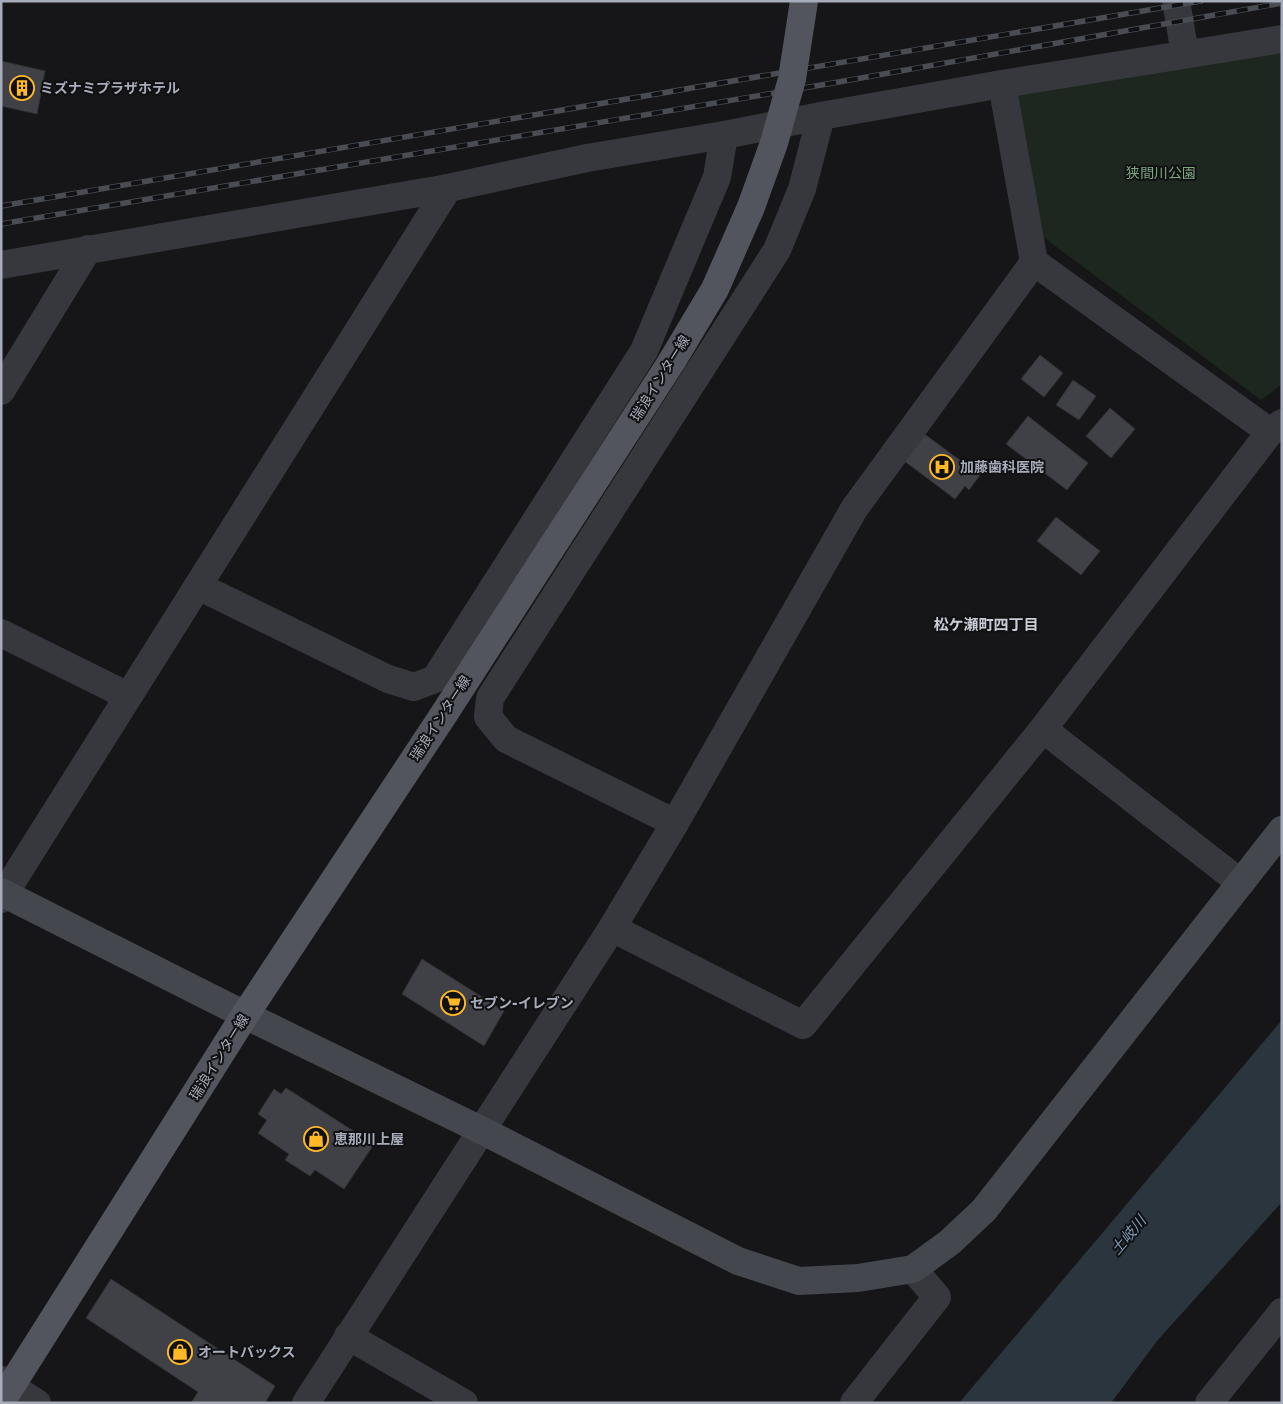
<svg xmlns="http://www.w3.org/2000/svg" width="1283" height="1404" font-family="'IBM Plex Sans','Noto Sans JP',sans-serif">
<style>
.green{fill:#1e271f}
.water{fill:#2b353e}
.building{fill:#404146;stroke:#303035}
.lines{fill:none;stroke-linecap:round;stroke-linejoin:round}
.street{stroke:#37383e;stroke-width:28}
.secondary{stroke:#44474e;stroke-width:28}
.primary{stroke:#52555d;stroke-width:28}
.rail-casing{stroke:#494c53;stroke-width:5.5}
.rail{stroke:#111113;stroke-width:4;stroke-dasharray:11;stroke-linecap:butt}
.primary-bridge{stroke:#52555d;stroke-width:28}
.labels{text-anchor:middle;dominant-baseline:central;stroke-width:4;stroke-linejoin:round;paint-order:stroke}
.poi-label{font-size:14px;font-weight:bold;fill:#a7acba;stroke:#111113;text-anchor:start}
.park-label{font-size:14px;fill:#7ca77f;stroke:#111113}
.street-label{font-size:14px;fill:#a7acba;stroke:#111113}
.neighbourhood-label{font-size:15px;font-weight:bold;fill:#c8ccd5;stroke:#111113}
.water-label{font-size:15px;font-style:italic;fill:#7b9bb8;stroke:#111113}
</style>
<rect width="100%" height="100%" fill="#161618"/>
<polygon class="green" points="1282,32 1282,384 1261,400 1042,236 1015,75"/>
<polygon class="water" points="1282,1020 1282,1202 1157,1341 1111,1403 959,1403"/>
<g class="building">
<polygon points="1,61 45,71 37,114 1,106"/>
<polygon points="1040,355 1063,373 1044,397 1021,379"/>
<polygon points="1073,380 1096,396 1079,420 1056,405"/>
<polygon points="1110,408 1135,429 1111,458 1086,436"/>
<polygon points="1028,416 1088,463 1067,490 1006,444"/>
<polygon points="923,433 980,475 969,490 965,486 955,499 903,460"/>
<polygon points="1056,517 1100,551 1081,575 1037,541"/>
<polygon points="422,959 504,1011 484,1046 402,994"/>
<polygon points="286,1088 374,1144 344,1189 315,1170 310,1176 285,1160 289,1154 258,1133 267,1120 258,1114 274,1089 281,1094"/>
<polygon points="111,1279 275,1386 265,1403 191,1403 198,1392 86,1318"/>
</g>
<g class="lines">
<g class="street">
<polyline points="1176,1 1185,54"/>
<polyline points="1002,84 1034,262 1270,432"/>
<polyline points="1,265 448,188 587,158 724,135 821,116 1002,84 1282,39"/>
<polyline points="1,391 88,249"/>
<polyline points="198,586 388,679 414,687 435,679 644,351 717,177 724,135"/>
<polyline points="1,633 128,696"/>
<polyline points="1043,729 1241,883"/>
<polyline points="675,823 506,739 488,717 490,698 777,250 802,189 821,116"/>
<polyline points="1,899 448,188"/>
<polyline points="612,928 803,1025 1043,729 1270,432 1282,423"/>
<polyline points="348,1336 464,1403"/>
<polyline points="1,1380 37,1403"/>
<polyline points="306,1403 612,928 675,823 854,509 1034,262"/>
<polyline points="854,1403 937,1297 913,1269"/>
<polyline points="1209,1403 1282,1312"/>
</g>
<polyline class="secondary" points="1,892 245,1015 481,1130 738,1261 799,1281 858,1278 913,1269 950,1242 984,1210 1282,830"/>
<polyline class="primary" points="1,1402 245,1015 444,714 672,361"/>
<defs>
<g id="rail">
<polyline points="1,206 1201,1"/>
<polyline points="1,224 833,83 1282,3"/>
</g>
</defs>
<use href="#rail" class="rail-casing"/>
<use href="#rail" class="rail"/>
<polyline class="primary-bridge" points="672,361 715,289 751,207 774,143 792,79 804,1"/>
</g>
<defs>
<symbol id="building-ring" viewBox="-11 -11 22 22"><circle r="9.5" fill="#111113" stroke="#ffb927" stroke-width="1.5"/><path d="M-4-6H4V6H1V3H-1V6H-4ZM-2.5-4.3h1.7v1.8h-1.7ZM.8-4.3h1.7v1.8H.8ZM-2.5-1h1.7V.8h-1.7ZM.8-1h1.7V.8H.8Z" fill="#ffb927"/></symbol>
<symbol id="hospital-ring" viewBox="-11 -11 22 22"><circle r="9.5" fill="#111113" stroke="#ffb927" stroke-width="1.5"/><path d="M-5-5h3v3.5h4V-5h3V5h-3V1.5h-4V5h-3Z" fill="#ffb927"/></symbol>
<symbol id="supermarket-ring" viewBox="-11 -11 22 22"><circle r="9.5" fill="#111113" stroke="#ffb927" stroke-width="1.5"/><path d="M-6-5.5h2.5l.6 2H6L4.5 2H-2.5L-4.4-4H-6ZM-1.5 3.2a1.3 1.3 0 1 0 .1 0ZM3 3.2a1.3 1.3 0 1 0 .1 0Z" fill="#ffb927"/></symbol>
<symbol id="shop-ring" viewBox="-11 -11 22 22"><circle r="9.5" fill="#111113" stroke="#ffb927" stroke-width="1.5"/><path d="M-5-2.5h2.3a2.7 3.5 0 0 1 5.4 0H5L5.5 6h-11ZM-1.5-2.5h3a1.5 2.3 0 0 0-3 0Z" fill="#ffb927"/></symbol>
</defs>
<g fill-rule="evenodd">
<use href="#building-ring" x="8" y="74" width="28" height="28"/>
<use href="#hospital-ring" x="928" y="453" width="28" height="28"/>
<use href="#supermarket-ring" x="439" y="989" width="28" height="28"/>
<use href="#shop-ring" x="302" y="1125" width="28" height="28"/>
<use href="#shop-ring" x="166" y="1338" width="28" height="28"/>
</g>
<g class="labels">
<g class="poi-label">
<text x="40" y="88">ミズナミプラザホテル</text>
<text x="960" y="467">加藤歯科医院</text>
<text x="470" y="1003">セブン-イレブン</text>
<text x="334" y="1139">恵那川上屋</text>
<text x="198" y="1352">オートバックス</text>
</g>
<g class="park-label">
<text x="1161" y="173">狭間川公園</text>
</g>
<g class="street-label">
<text transform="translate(660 378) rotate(-58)">瑞浪インター線</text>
<text transform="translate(440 718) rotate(-57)">瑞浪インター線</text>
<text transform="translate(219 1057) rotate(-58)">瑞浪インター線</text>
</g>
<g class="neighbourhood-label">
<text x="986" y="624">松ケ瀬町四丁目</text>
</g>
<g class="water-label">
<text transform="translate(1128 1235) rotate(-50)">土岐川</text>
</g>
</g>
<rect width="1283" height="1404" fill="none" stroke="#a7acba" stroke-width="5"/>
</svg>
